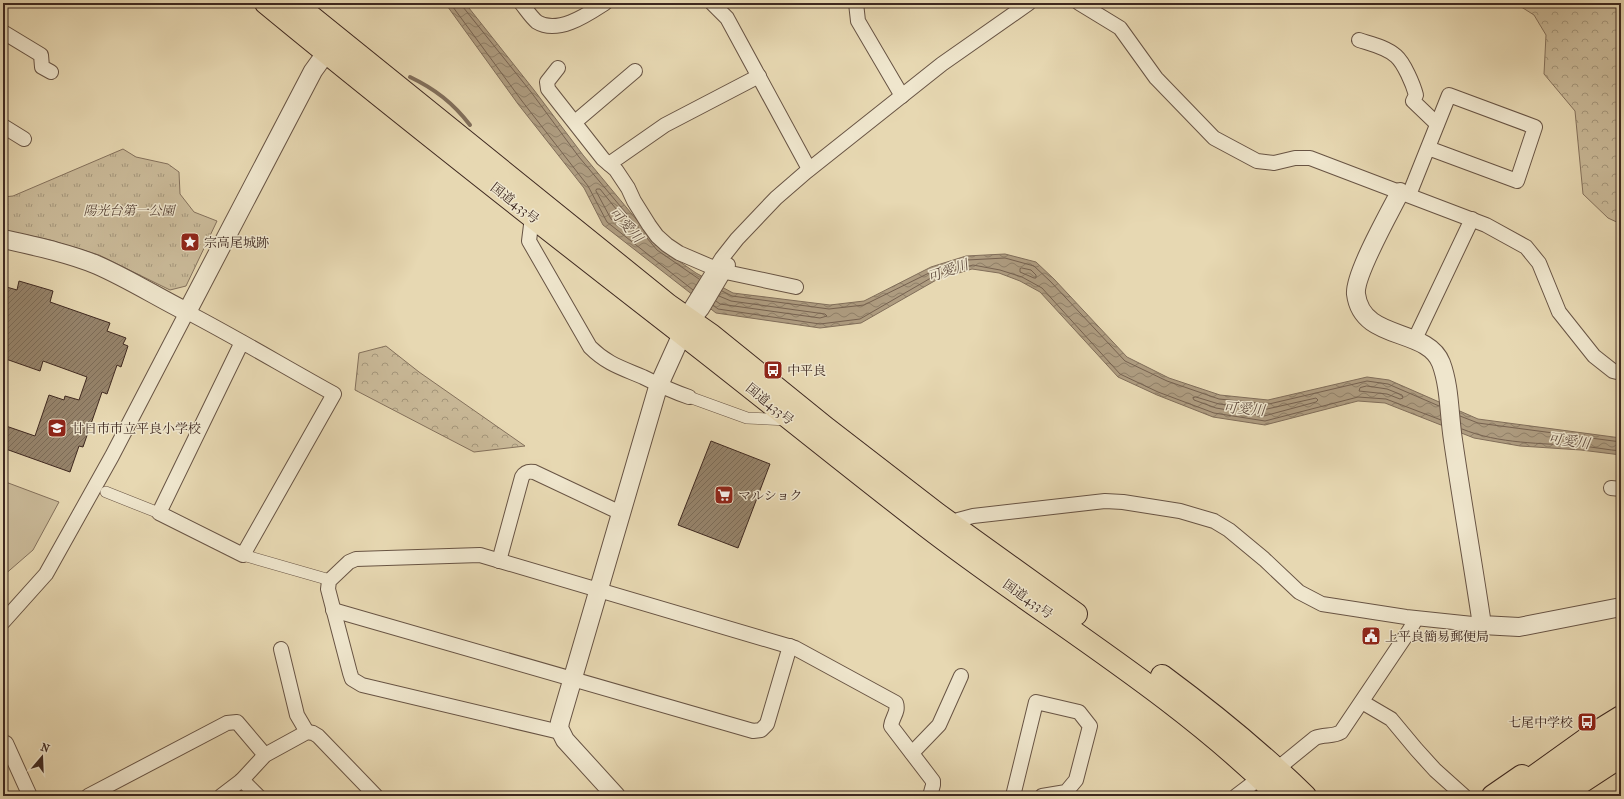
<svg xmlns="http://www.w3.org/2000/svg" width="1624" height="799" font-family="'IM FELL French Canon','Noto Serif JP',serif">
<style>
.green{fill:#caba99;stroke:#84715c}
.forest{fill:url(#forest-crowns);stroke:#84715c}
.park{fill:url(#park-tufts);stroke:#84715c}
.water{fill:url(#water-waves);stroke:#816e5a}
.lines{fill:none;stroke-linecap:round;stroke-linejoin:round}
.shore{stroke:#766250;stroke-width:1}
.stream{stroke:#816e5a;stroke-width:4}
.building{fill:url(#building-hatch);stroke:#3e2820}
.pedestrian-casing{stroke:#685444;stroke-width:12}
.minor-casing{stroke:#685444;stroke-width:16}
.tertiary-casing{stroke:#685444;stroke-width:20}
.trunk-casing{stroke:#3e2820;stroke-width:24}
.motorway-casing{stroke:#3e2820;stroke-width:24}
.pedestrian{stroke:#efe6cd;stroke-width:11}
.minor{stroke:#efe6cd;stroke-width:14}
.tertiary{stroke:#efe6cd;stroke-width:18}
.trunk{stroke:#e7d8b2;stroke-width:22}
.motorway{stroke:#e7d8b2;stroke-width:22}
.labels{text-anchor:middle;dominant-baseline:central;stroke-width:3;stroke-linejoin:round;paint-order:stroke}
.street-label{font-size:13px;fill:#3e2820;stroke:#efe6cd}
.park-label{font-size:13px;font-style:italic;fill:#5a4538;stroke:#efe6cd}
.poi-label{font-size:13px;fill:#3e2820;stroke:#efe6cd;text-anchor:start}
.water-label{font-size:14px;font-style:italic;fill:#604b3d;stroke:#efe6cd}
</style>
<defs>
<pattern id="forest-crowns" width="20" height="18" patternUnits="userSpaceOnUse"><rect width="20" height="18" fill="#caba99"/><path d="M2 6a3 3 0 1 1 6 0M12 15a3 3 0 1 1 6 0" fill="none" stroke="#a5977c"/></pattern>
<pattern id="park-tufts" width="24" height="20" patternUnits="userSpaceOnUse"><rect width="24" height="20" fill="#caba99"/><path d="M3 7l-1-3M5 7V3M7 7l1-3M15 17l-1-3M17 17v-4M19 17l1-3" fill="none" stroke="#a5977c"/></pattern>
<pattern id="water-waves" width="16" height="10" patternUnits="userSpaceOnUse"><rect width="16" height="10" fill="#ae9c80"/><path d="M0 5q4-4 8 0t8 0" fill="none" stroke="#8f7f68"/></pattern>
<pattern id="building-hatch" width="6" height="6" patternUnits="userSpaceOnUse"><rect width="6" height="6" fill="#96846c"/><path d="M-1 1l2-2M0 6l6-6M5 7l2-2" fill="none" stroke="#7c6c58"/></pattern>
</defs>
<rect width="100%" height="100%" fill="#e7d8b2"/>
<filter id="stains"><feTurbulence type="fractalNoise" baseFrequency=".005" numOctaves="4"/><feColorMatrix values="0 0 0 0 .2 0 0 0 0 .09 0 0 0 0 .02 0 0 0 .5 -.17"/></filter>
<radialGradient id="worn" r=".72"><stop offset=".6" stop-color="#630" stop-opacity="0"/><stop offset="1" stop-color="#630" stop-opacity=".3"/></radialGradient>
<polygon class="green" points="3,481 59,502 33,550 3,576"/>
<g class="forest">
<polygon points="1515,3 1621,3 1621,224 1608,218 1583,194 1575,111 1544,74 1546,35 1534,15"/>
<polygon points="386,346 419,372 525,446 474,452 355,390 359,353"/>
</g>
<polygon class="park" points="123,149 136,157 168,164 179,172 180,194 194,212 217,221 186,286 170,290 99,255 50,240 3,230 3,197 13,196"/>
<polygon class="water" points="445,3 465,3 534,90 583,155 660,248 696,273 733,293 830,305 864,301 931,267 966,256 1005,254 1036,262 1054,279 1127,357 1169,378 1220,395 1268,400 1367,377 1389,380 1478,419 1621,438 1621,455 1581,450 1520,446 1474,438 1385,403 1358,401 1265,425 1213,417 1157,395 1118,377 1040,292 1020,281 999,273 972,269 938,279 861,323 820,328 716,313 603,225 584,188 518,104"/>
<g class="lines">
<g class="shore">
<polyline points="450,3 522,101 588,186 607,222 693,290"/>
<polyline points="462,3 463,7 531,92 579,157 657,250 699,279"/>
<polygon points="597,189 600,189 637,235 637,238 635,238 611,219 596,191"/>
<polygon points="1022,268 1031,270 1036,275 1036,278 1034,278 1020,272 1020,269"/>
<polyline points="722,291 732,296 829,309 864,305 933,271 967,260 1005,258 1034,266 1051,282 1125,361 1167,381 1219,399 1269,404 1367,381 1388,384 1439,406"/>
<polyline points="716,301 720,304 820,318 827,316 825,314 731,301 719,296"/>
<polyline points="713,305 718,309 820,324 860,319 936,275 973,265 1000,270 1022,277 1042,288 1120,374 1158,392 1214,413 1265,421 1358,397 1386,399 1441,420"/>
<polygon points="1367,386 1387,389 1402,395 1403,398 1400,399 1387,394 1359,391 1360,388"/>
<polygon points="1196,397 1219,404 1267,409 1316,398 1318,400 1316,402 1264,416 1216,408 1194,400 1193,398"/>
<polyline points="1460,416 1478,423 1621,442"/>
<path d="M1462,429C1499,444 1541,443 1581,446C1594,447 1608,450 1621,451"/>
</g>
<path class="stream" d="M410,77C435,89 453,103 470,125"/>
</g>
<g class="building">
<polygon points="19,281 53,291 50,302 110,323 107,331 126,338 123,344 128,346 121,367 117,365 107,394 102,392 83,447 79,446 70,472 3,448 3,425 35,436 49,395 64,400 65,396 79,400 87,377 43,361 40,371 3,358 3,286 17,290"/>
<polygon points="711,441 770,464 738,548 678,525"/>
</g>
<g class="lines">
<defs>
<g id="pedestrian">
<polyline points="689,397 747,418 788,420"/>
<polyline points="106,492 159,513"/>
<polyline points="243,555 330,580"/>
</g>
<g id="minor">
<path d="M521,3C526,9 531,17 537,22C558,35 588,14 605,3"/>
<polyline points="712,3 727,18 809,169"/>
<polyline points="856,3 858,21 902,96"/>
<polyline points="1079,3 1120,28 1156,78 1214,138 1257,161 1274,163 1295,158 1310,158 1486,225 1526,247 1539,263 1559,312 1594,356 1613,371 1621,373"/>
<polyline points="3,32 41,55 42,67 51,72"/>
<path d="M1359,40C1371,44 1386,47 1396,56C1404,63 1413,84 1416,95L1413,101L1437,124"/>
<polyline points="558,68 547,82 548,89 603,159 616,170 628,188 634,201 649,225 657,236 667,245 679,253 721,271 796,287"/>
<polyline points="575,122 635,71"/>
<polyline points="3,126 24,139"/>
<polyline points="609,164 665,125 759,76"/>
<polyline points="1409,195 1449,95 1535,127 1517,181 1428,148"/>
<path d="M532,217L529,241L590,347C607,364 622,368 643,377C659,385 671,391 689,397"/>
<polyline points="687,324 691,308 722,258 737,239 776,198 806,172 942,64 1029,3"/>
<polyline points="690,324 702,309 728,265"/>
<polyline points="1414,341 1472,219"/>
<polyline points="1611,488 1621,489"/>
<polyline points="946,528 958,520 973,516 1105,501 1123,502 1180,511 1214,521 1229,530 1264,559 1299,592 1322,604 1406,617 1482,625"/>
<path d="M499,561L522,477C525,472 528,471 534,472L621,513"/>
<polyline points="333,610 753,731 761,730 767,724 790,646"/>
<path d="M3,622L46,574L112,456L187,312C237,338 285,367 334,394L243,555L159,513L242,342"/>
<polyline points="281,649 297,715 307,732"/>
<polyline points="1362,702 1391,719 1416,749 1435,770 1464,796"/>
<path d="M560,732L362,685L352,679L350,673L328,589L329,581L349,562L356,559L480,555L795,648L896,703C899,712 892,717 891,726L933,781V785L930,796"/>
<polyline points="6,743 30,796"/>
<polyline points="912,753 939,725 961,676"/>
<path d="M1277,769L1315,738C1324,734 1333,737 1341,732L1409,631L1416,619"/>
<polyline points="242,780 258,796"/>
<polyline points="88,796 227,723 237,722 265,755"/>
<polyline points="221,796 242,780 265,755 307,732 313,733 318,736 376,796"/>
<polyline points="1013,796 1036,702 1079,712 1090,726 1076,780 1066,792 1042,796"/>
<polyline points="1236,796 1261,777"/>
</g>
<g id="tertiary">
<path d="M1400,192C1390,212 1354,275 1356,294C1362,342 1427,327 1441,363C1450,387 1449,415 1453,440C1462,502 1473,564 1482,625L1519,627L1621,607"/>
<path d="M3,239C34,246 68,253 97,265C129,279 157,297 187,312L313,71L326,53L335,43"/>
<polyline points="616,796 565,740 559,728 560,722 658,387 682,334"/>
</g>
<g id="trunk">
<path d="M266,3C409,121 555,235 702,349C776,407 850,467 925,525C1043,616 1173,691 1279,796"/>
<polyline points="294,3 668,305 711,335 827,429 937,514 1076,614"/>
<path d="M1162,676C1212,713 1261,753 1305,796"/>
<polyline points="1493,796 1522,776"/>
<polyline points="1560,796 1621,756"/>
</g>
<g id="motorway">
<polyline points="1507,796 1595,733 1621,717"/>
<polyline points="1537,796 1621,738"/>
</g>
</defs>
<use href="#pedestrian" class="pedestrian-casing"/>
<use href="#minor" class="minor-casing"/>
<use href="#tertiary" class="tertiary-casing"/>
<use href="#trunk" class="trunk-casing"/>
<use href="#motorway" class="motorway-casing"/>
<use href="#pedestrian" class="pedestrian"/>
<use href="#minor" class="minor"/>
<use href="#tertiary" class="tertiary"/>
<use href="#trunk" class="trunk"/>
<use href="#motorway" class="motorway"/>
</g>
<defs>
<symbol id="sight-square" viewBox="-11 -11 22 22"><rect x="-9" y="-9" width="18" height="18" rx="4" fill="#8f2418" stroke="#efe6cd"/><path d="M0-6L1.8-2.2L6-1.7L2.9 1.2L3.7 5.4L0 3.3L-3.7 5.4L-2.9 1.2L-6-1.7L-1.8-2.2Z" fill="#fff"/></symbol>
<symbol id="bus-square" viewBox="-11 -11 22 22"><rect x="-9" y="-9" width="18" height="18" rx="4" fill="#8f2418" stroke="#efe6cd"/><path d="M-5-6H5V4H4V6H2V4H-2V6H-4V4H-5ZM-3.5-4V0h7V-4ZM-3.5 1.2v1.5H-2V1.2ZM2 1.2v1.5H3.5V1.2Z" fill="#fff"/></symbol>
<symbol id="school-square" viewBox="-11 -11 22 22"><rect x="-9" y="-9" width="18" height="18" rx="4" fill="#8f2418" stroke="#efe6cd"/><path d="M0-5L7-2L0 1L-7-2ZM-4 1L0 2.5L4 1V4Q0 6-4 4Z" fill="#fff"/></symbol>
<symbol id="supermarket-square" viewBox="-11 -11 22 22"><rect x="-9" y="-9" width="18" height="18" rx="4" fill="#8f2418" stroke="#efe6cd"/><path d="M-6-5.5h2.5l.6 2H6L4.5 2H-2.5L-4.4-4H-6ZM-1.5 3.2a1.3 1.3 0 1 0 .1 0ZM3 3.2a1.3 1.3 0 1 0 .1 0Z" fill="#fff"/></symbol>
<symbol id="civic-square" viewBox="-11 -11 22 22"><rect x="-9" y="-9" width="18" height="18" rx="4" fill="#8f2418" stroke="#efe6cd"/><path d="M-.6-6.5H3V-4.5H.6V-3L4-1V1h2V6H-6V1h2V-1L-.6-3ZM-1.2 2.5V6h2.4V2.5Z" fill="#fff"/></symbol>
</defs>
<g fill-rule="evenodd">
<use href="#sight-square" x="179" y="231" width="22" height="22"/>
<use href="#bus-square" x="762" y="359" width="22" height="22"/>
<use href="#school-square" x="46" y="417" width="22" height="22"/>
<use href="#supermarket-square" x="713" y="484" width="22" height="22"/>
<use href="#civic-square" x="1360" y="625" width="22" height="22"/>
<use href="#bus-square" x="1576" y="711" width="22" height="22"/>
</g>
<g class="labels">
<g class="street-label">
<text transform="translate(515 203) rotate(38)">国道433号</text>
<text transform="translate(770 404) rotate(39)">国道433号</text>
<text transform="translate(1028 599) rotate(35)">国道433号</text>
</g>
<g class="park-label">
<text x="129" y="210">陽光台第一公園</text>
</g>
<g class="poi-label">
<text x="204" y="242">宗高尾城跡</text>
<text x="787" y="370">中平良</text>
<text x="71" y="428">廿日市市立平良小学校</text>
<text x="738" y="495">マルショク</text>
<text x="1385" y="636">上平良簡易郵便局</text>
<text x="1573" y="722" text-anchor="end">七尾中学校</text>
</g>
<g class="water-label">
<text transform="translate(626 225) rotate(48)">可愛川</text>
<text transform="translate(948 271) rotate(-19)">可愛川</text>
<text transform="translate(1244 409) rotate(5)">可愛川</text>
<text transform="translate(1569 441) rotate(8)">可愛川</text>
</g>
</g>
<rect width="1624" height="799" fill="none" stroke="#e7d8b2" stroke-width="16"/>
<rect x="4" y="4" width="1616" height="791" fill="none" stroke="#3e2820" stroke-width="2"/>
<rect x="8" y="8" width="1608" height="783" fill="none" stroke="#3e2820"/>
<g transform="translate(42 757) rotate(19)" stroke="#efe6cd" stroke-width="3" paint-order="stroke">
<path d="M0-3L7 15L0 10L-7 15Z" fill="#3e2820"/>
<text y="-6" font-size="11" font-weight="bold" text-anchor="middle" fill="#3e2820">N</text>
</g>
<rect width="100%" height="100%" filter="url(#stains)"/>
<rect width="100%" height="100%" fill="url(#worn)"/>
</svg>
